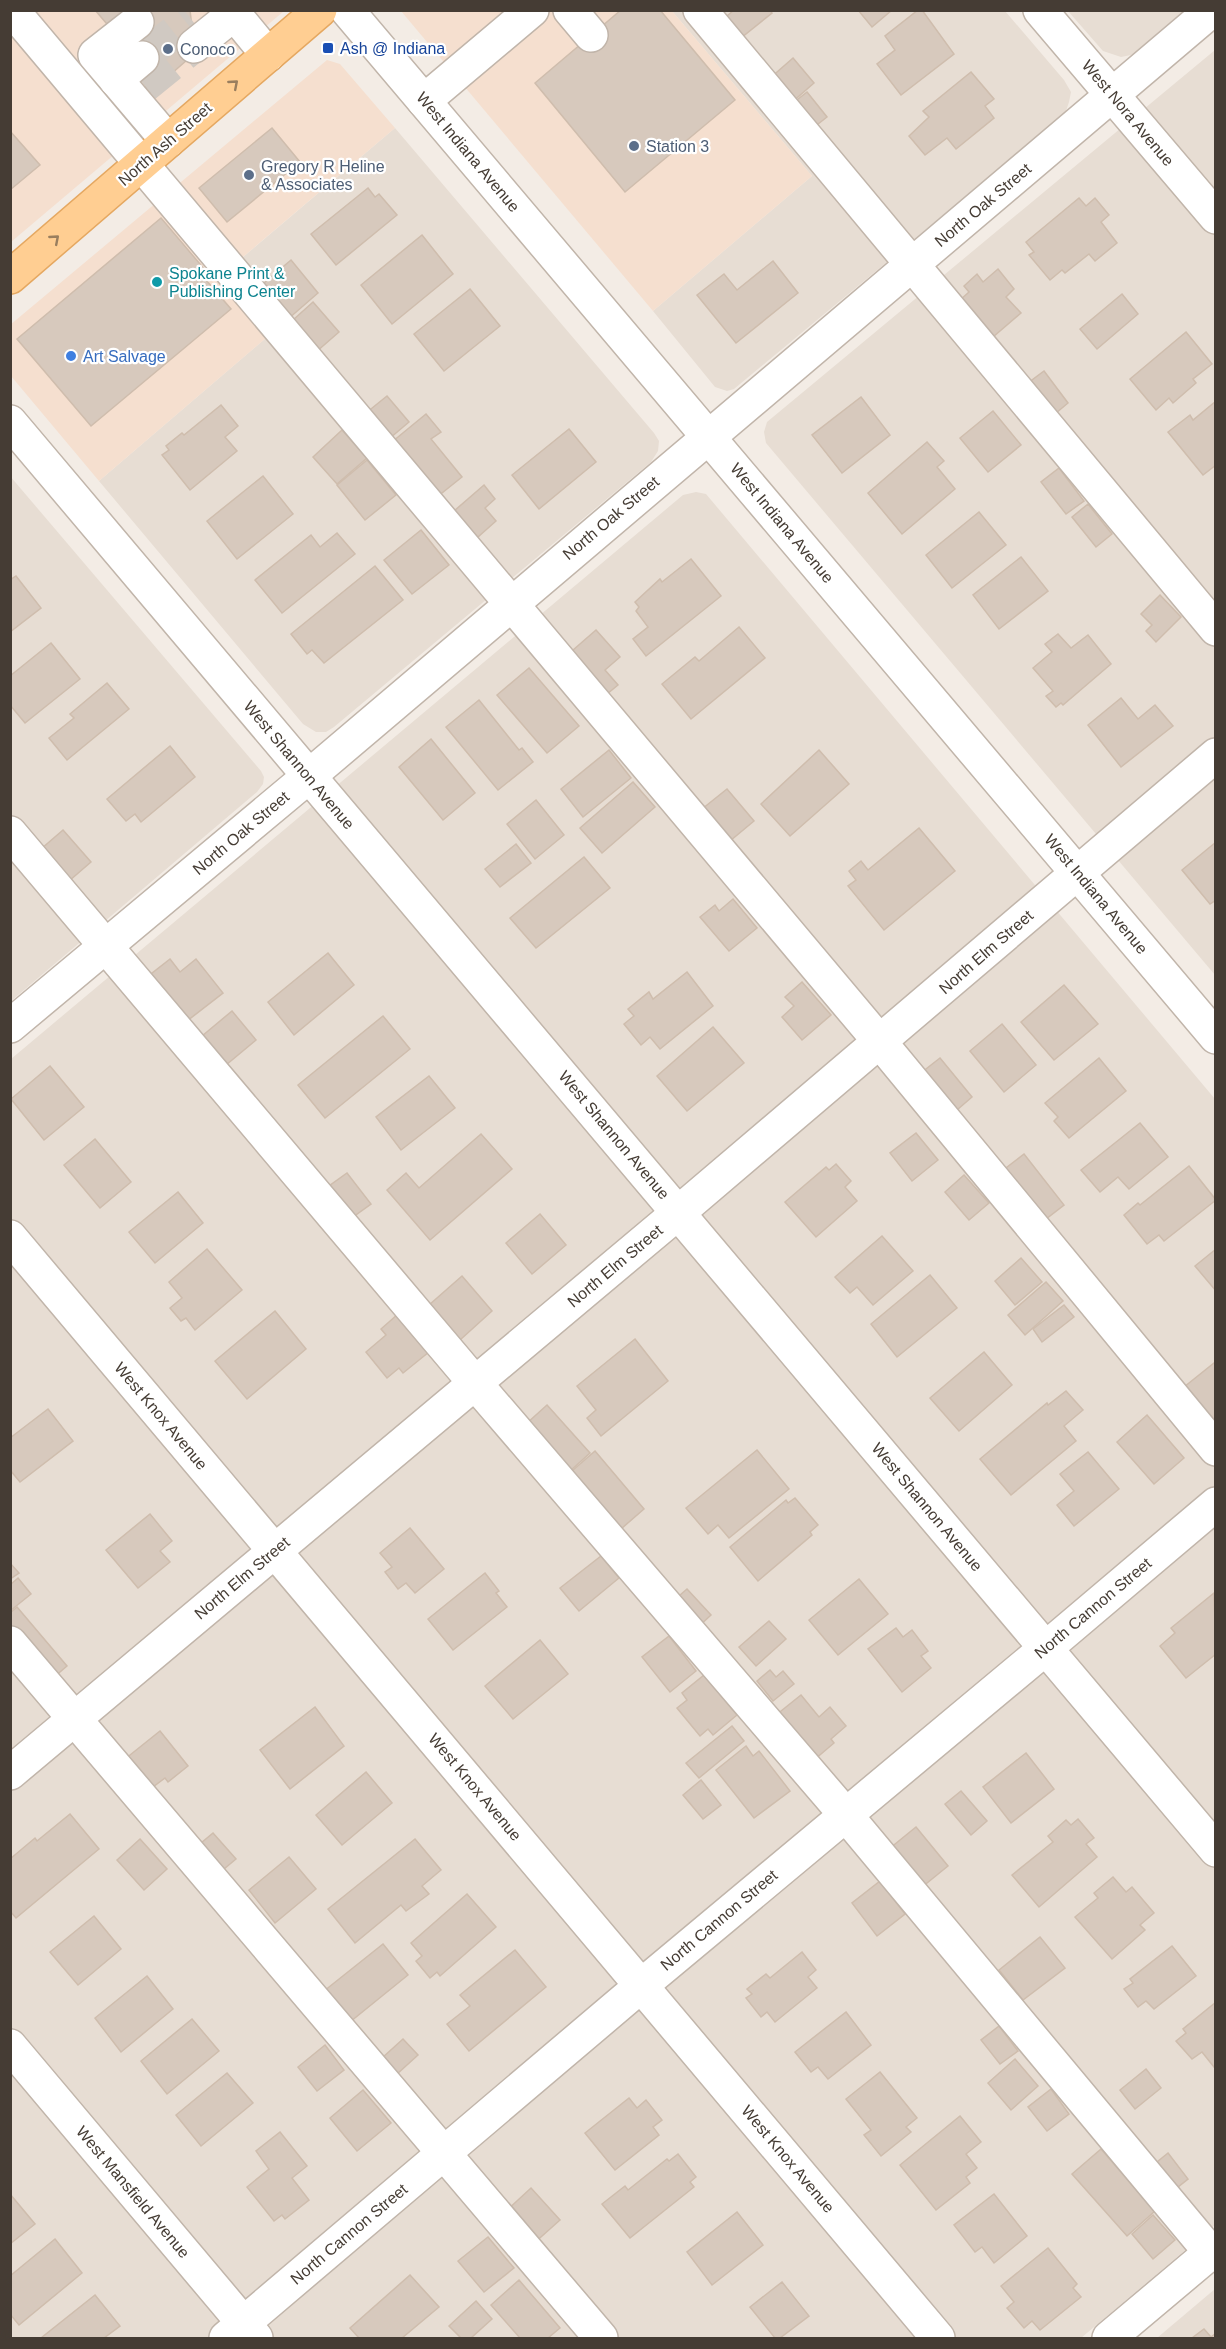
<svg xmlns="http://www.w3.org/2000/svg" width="1226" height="2349" font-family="Arial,sans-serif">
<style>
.residential{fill:#e7ddd3}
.commercial{fill:#f5dfcf}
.building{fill:#d7c9bd;stroke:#cfbdad;stroke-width:1.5}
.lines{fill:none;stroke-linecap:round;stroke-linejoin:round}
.minor-tunnel{stroke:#d0c9c2;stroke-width:33;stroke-dasharray:33 16;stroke-linecap:butt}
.minor-casing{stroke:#c1b5aa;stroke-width:36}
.major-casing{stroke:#e5a861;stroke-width:36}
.minor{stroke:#fff;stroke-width:33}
.major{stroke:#ffce92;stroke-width:33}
.oneway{stroke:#997e5e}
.transit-dot{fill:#1a4fb4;stroke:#fff;stroke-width:2}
.service-dot{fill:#5c6f8a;stroke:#fff;stroke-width:2}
.culture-dot{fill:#0f9aa8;stroke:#fff;stroke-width:2}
.shop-dot{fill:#3f7fe0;stroke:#fff;stroke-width:2}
.labels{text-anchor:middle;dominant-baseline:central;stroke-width:4.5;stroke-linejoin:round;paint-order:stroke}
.transit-label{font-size:16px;fill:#164399;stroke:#fff;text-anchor:start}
.service-label{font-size:16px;fill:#4e5e75;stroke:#fff;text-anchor:start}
.street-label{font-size:16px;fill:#453c34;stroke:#fff}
.culture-label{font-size:16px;fill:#0d838f;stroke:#fff;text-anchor:start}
.shop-label{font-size:16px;fill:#366cbe;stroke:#fff;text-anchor:start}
</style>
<rect width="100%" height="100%" fill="#f3ece5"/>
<g class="residential">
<polygon points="672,11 1005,11 1064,80 1071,92 1069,102 1065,114 734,389 727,391 715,387 653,311 812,176"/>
<polygon points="1068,11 1185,11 1138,51 1131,55 1121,57 1103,51"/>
<polygon points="1215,50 1215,975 766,443 764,432 767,422"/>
<polygon points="395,128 654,433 659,441 658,451 651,462 334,727 326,732 316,732 303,724 99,481 266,338 216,280"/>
<polygon points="10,476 261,771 264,777 263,784 257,792 11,1001"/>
<polygon points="696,492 706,494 1215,1099 1215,2225 1081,2338 11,2338 11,1059 683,495"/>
<polygon points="1215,2289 1215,2338 1157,2338"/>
</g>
<g class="commercial">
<polygon points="11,11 284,11 11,242"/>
<polygon points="401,11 672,11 812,176 653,311"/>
<polygon points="327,60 340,64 395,128 217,279 266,338 99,481 11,376 10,325"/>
</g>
<g class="building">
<polygon points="95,10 134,10 112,30"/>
<polygon points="138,10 190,10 195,53 147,95 136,12"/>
<polygon points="621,10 660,10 735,100 625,192 535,83"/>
<polygon points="734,10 770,10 772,13 736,42 720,22"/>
<polygon points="858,10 892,10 872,27"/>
<polygon points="918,10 922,10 954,54 901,95 877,64 895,50 885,36"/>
<polygon points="793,58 814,83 790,104 769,79"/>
<polygon points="971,72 994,99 985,106 994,118 956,149 947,138 925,155 909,136 929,117 923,111"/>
<polygon points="807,92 827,117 808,132 788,107"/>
<polygon points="272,128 300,162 227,222 199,188"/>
<polygon points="10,131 40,165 10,190"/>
<polygon points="368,188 375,197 379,194 397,215 336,265 311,234"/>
<polygon points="1079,198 1086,206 1095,198 1109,215 1101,222 1117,243 1095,261 1089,254 1065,273 1062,270 1050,280 1029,255 1034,252 1026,242"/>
<polygon points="161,218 211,277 206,280 231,309 91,426 17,339"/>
<polygon points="422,235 453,274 392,324 361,285"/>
<polygon points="291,260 318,293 280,326 251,294"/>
<polygon points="773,261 798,293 736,343 697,295 724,274 737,290"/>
<polygon points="998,269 1014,289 1006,297 1021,313 993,337 960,300 969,292 964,286 977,274 983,282"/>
<polygon points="470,289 500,326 444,371 414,334"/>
<polygon points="1122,294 1138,314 1097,349 1080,329"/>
<polygon points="313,302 339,332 308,359 283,329"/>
<polygon points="1186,332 1212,364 1193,379 1196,383 1173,403 1169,398 1156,410 1130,379"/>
<polygon points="1044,371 1068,403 1049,419 1024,386"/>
<polygon points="387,396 409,422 383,444 361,417"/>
<polygon points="861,397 890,435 842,473 812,435"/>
<polygon points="1216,401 1216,465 1203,475 1168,432 1190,415 1193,420"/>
<polygon points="221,405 238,426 225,437 237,451 190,490 162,455 169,450 166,446 182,433 184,435"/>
<polygon points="993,411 1021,445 988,472 960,438"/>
<polygon points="426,414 441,432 431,439 462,477 432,501 387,446"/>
<polygon points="569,429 596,462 539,509 512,475"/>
<polygon points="342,430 367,458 337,484 313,457"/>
<polygon points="927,442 944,461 937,467 955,489 902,534 868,493"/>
<polygon points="367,460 396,495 365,520 337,485"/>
<polygon points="1059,468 1084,501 1066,514 1041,482"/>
<polygon points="263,476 293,514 237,559 207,521"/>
<polygon points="484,485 495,499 485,508 496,521 469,545 446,518"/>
<polygon points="1088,504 1112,534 1096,547 1072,517"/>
<polygon points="979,512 1006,545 952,588 926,555"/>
<polygon points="421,530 449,565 412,594 384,560"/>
<polygon points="337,533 355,554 282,613 255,580 311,535 320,547"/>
<polygon points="1021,557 1048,591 999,629 973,595"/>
<polygon points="691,559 721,596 646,656 633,639 648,627 636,611 639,607 635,602 660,579 662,582"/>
<polygon points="375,566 403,600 324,663 312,650 307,654 291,634"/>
<polygon points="16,576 41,608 10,632 10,580"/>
<polygon points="1160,595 1181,617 1156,642 1146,631 1152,625 1141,614"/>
<polygon points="739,627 765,658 691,719 662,684 695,657 699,661"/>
<polygon points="596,630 620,657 605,670 618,685 601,699 565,657"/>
<polygon points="1058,634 1071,648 1088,635 1111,664 1063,705 1061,703 1056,707 1046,696 1053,691 1033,668 1052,652 1045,644"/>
<polygon points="51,643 80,679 25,723 10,705 10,676"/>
<polygon points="529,668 579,726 547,753 497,695"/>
<polygon points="107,683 129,709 67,760 49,738 74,718 70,714"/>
<polygon points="1121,698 1138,719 1155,705 1173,726 1121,767 1088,725"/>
<polygon points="479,700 519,750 522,748 533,762 498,790 446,727"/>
<polygon points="431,739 475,793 443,820 399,767"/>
<polygon points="170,746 195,777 141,822 135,814 126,821 107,799"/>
<polygon points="609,750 631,778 583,817 561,789"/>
<polygon points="819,750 849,784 790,836 761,804"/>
<polygon points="633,782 655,807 602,853 580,828"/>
<polygon points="727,789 754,821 724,846 697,813"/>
<polygon points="536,800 564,835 535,859 507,824"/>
<polygon points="919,828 955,871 884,930 848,886 856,880 849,871 861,861 868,870"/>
<polygon points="63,830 91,862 69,881 41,849"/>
<polygon points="1216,842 1216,900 1210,904 1182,870"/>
<polygon points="516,844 531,863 500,887 485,869"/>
<polygon points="584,857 610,888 536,948 510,918"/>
<polygon points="733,899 757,928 729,951 700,917 715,905 719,911"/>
<polygon points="328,953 354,985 294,1035 268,1002"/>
<polygon points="170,959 180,972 196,959 223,993 187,1021 151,974"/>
<polygon points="687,972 713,1006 660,1049 650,1037 641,1045 624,1024 634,1016 628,1009 649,992 653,999"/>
<polygon points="802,982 831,1015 802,1040 782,1017 794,1006 785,997"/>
<polygon points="1064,985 1098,1024 1054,1060 1021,1022"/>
<polygon points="232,1011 256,1040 226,1065 202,1036"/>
<polygon points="383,1016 410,1049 325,1118 298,1085"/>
<polygon points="1002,1024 1036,1065 1004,1092 970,1051"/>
<polygon points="713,1027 744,1063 687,1111 657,1076"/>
<polygon points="940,1058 972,1097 950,1116 917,1076"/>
<polygon points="1099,1058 1126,1091 1069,1138 1054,1121 1058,1117 1045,1103"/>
<polygon points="50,1066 84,1107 44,1140 11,1099"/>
<polygon points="429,1076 455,1108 401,1150 376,1117"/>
<polygon points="1140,1123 1168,1157 1129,1189 1118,1177 1100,1192 1081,1170"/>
<polygon points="916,1133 938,1160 912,1181 890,1153"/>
<polygon points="481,1134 512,1169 430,1240 387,1190 406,1173 419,1188"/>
<polygon points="95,1139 131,1182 100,1208 64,1165"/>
<polygon points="1024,1154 1064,1205 1037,1226 997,1175"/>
<polygon points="836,1164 851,1181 845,1187 857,1201 816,1237 785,1202 826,1167 829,1170"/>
<polygon points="1189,1166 1216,1200 1164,1241 1159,1235 1147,1244 1124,1215 1138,1203 1140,1205"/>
<polygon points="347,1173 371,1204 353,1217 329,1186"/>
<polygon points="964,1175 989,1203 969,1220 945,1192"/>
<polygon points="178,1192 203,1223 155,1263 129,1232"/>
<polygon points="540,1214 566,1245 532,1274 506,1243"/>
<polygon points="882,1236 913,1271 873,1305 857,1287 850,1293 835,1277"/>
<polygon points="207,1249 242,1290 195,1330 186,1318 181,1321 170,1308 182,1298 169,1282"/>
<polygon points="1216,1249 1216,1291 1195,1266"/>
<polygon points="1021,1258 1042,1282 1015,1305 995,1281"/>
<polygon points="930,1275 957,1308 897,1357 871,1324"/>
<polygon points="462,1276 492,1311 460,1340 429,1305"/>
<polygon points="1046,1282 1063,1301 1025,1335 1008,1315"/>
<polygon points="1064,1305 1074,1317 1042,1342 1033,1329"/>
<polygon points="275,1311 306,1349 247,1399 215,1361"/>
<polygon points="398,1314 429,1352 403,1373 399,1368 387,1378 366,1352 386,1335 381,1329"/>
<polygon points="635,1339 668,1381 601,1436 587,1418 596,1410 577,1386"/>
<polygon points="984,1352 1012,1385 959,1431 930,1398"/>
<polygon points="1214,1363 1216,1365 1216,1424 1184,1387"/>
<polygon points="1066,1391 1083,1410 1064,1426 1076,1441 1011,1495 980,1459 1047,1403 1048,1405"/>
<polygon points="547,1405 590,1453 569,1472 526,1424"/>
<polygon points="48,1409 73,1441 20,1482 10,1470 10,1438"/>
<polygon points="1147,1415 1184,1458 1154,1484 1117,1442"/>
<polygon points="757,1450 789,1489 729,1538 718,1525 708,1534 686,1508"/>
<polygon points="595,1451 644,1509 614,1535 565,1477"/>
<polygon points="1088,1452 1119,1489 1074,1526 1057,1505 1074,1491 1060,1474"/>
<polygon points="795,1498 818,1525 810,1532 812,1535 758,1581 730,1547 786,1500 788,1503"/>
<polygon points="150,1514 172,1541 160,1551 170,1562 138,1588 106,1550"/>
<polygon points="410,1528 444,1569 415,1593 406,1583 398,1589 385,1572 392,1567 380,1553"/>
<polygon points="601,1556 619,1578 579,1611 560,1588"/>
<polygon points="10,1563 19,1573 10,1579"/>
<polygon points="485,1573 499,1591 496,1593 507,1607 453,1650 428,1619"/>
<polygon points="18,1578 31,1594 10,1611 10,1585"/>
<polygon points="859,1579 888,1614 838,1655 809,1620"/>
<polygon points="687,1589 711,1615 696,1629 672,1602"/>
<polygon points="1214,1593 1216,1654 1186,1678 1160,1646 1175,1633 1171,1628"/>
<polygon points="17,1607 67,1666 53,1678 10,1628 10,1613"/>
<polygon points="769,1621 786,1639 756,1666 739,1647"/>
<polygon points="896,1628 903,1637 912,1630 928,1651 921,1656 931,1668 902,1692 868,1649"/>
<polygon points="669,1636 696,1671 670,1692 642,1657"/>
<polygon points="540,1640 568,1674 513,1719 485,1686"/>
<polygon points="770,1670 776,1677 783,1671 794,1684 773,1701 757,1681"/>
<polygon points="704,1675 737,1715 713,1735 708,1729 700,1736 677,1708 687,1700 682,1693"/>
<polygon points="801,1695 819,1717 830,1707 846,1726 831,1739 834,1743 814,1760 776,1715"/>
<polygon points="315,1707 344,1746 290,1789 260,1750"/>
<polygon points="732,1726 744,1741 699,1778 686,1763"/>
<polygon points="160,1731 188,1766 168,1782 165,1778 149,1790 125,1759"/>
<polygon points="746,1746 753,1756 759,1751 790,1791 754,1818 716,1770"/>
<polygon points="1026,1753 1054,1789 1011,1823 983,1787"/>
<polygon points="366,1772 392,1803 342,1845 316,1815"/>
<polygon points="701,1780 721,1805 703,1819 683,1795"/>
<polygon points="961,1791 987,1821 971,1835 945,1804"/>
<polygon points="70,1814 99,1849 16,1918 10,1911 10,1859 35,1838 37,1841"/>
<polygon points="1078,1819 1094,1838 1086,1844 1097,1857 1039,1907 1012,1875 1053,1842 1048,1836 1066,1820 1071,1825"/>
<polygon points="916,1827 948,1866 916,1892 884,1853"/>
<polygon points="213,1833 236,1859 218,1874 195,1848"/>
<polygon points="140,1839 167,1869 144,1890 117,1860"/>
<polygon points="415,1839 441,1870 422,1886 429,1894 406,1911 401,1905 355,1943 328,1909"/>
<polygon points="289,1857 316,1889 275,1923 249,1890"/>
<polygon points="1113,1877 1126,1892 1132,1887 1154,1913 1140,1925 1145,1930 1112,1959 1075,1917 1098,1898 1094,1893"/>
<polygon points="880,1881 905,1914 877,1936 852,1903"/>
<polygon points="467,1894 496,1927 440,1976 437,1972 430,1978 416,1961 422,1956 411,1943"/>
<polygon points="94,1916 121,1949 78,1985 50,1952"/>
<polygon points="1040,1937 1065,1968 1023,2000 999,1970"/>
<polygon points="383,1944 408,1975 345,2026 319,1995"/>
<polygon points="1172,1946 1196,1976 1154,2009 1146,2001 1138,2007 1124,1989 1133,1983 1130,1979"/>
<polygon points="515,1950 546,1987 469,2051 447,2024 470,2006 460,1995"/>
<polygon points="802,1952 816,1970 808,1977 817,1988 775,2022 767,2012 761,2017 746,1998 752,1994 747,1989 766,1974 770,1978"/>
<polygon points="147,1976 173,2009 121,2052 95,2018"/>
<polygon points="1216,2002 1216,2066 1214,2067 1202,2052 1192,2059 1176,2041 1186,2033 1183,2029"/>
<polygon points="846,2012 871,2045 828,2079 818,2067 811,2072 795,2052"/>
<polygon points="192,2019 219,2051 167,2094 141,2061"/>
<polygon points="999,2026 1018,2051 1000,2064 981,2040"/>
<polygon points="403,2039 418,2055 396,2075 382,2058"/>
<polygon points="325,2045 344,2070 317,2091 298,2067"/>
<polygon points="1015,2059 1038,2086 1011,2110 988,2083"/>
<polygon points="1146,2069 1161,2088 1135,2109 1120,2090"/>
<polygon points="880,2072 917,2118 906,2127 911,2132 881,2156 864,2135 871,2130 846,2099"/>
<polygon points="227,2073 253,2103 201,2146 176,2115"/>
<polygon points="1051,2089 1069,2114 1047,2131 1028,2107"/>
<polygon points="363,2090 391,2123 357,2151 330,2118"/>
<polygon points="629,2098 637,2108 646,2100 662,2120 653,2127 659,2135 615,2170 585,2133"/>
<polygon points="960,2116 981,2142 966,2154 977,2168 966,2177 970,2183 936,2210 900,2165"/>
<polygon points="280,2132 307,2166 292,2178 309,2200 285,2219 282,2215 274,2221 247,2187 269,2169 256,2151"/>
<polygon points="1101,2149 1155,2211 1127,2236 1072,2174"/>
<polygon points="1168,2153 1188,2179 1173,2191 1152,2166"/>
<polygon points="678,2154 696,2177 690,2182 694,2187 630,2238 602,2204 625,2186 628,2190 667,2159 669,2161"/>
<polygon points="531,2188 560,2220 532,2245 504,2213"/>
<polygon points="10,2194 35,2224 10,2244"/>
<polygon points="994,2194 1027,2236 994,2263 982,2247 975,2252 954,2225"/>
<polygon points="737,2212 763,2245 712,2285 687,2252"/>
<polygon points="1153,2215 1175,2240 1153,2259 1132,2234"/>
<polygon points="488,2237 514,2268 484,2292 458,2261"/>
<polygon points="55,2239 82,2273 19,2325 10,2314 10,2276"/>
<polygon points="1048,2248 1077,2284 1073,2288 1081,2297 1040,2330 1032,2321 1024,2328 1007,2308 1014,2302 1001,2286"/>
<polygon points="410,2275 439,2307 402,2338 359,2338 350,2328"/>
<polygon points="519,2280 560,2328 548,2338 520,2338 491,2305"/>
<polygon points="782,2282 809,2316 780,2338 775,2338 750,2307"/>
<polygon points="95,2295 120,2326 104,2338 41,2338"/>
<polygon points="476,2301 492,2319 471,2338 461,2338 449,2326"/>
<polygon points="1204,2329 1211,2337 1216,2333 1216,2338 1192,2338"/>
</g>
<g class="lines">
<g class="minor-tunnel">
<polyline points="148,53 191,19"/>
<polyline points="145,86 194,46"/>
</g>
<defs>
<g id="minor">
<polyline points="12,10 880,1042 1216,1449"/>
<polyline points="231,10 268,55"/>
<polyline points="347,10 1216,1037"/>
<polyline points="570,10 591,35"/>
<polyline points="700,10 1216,629"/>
<polyline points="1040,10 1216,217"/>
<polyline points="137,22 95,55 168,141"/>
<polyline points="194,46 234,14"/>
<polyline points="116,80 142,58"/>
<polyline points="424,101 532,10"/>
<polyline points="10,422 1216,1850"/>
<polyline points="10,833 475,1383 845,1814 1211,2253"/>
<polyline points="10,1026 308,777 1212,10"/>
<polyline points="10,1237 938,2338"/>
<polyline points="10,1643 601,2338"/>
<polyline points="10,1773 679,1212 1216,755"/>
<polyline points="10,2046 256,2338"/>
<polyline points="226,2338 642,1985 1046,1648 1216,1504"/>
<polyline points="1109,2338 1216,2248"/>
</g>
<polyline id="major" points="10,277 320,10"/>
</defs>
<use href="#minor" class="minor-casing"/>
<use href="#major" class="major-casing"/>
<use href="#minor" class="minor"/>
<use href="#major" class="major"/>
</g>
<defs><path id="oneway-chevron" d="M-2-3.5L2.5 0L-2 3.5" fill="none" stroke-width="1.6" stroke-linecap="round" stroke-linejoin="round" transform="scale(1.5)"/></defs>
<g class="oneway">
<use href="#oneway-chevron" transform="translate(234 84) rotate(-41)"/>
<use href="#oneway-chevron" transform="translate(55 239) rotate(-41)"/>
</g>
<rect class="transit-dot" x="322" y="42" width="12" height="12" rx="3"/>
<g class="service-dot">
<circle cx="168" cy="49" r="6"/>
<circle cx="634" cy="146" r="6"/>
<circle cx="249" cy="175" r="6"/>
</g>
<circle class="culture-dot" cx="157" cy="282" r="6"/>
<circle class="shop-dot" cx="71" cy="356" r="6"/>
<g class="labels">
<g class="transit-label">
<text x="340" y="48">Ash @ Indiana</text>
</g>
<g class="service-label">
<text x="180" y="49">Conoco</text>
<text x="646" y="146">Station 3</text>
<text x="261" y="166">Gregory R Heline<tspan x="261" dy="18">&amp; Associates</tspan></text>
</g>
<g class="street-label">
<text transform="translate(1128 113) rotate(50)">West Nora Avenue</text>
<text transform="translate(165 144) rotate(-41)">North Ash Street</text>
<text transform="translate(468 152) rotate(50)">West Indiana Avenue</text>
<text transform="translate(983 205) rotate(-40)">North Oak Street</text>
<text transform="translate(611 518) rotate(-40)">North Oak Street</text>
<text transform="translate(782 523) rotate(50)">West Indiana Avenue</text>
<text transform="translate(299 765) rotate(50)">West Shannon Avenue</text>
<text transform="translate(241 833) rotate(-40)">North Oak Street</text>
<text transform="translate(1096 894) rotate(50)">West Indiana Avenue</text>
<text transform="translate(986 952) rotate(-41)">North Elm Street</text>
<text transform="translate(614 1135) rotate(50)">West Shannon Avenue</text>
<text transform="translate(615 1266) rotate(-40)">North Elm Street</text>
<text transform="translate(161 1416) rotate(50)">West Knox Avenue</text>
<text transform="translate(927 1507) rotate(50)">West Shannon Avenue</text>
<text transform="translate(242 1578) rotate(-40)">North Elm Street</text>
<text transform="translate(1093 1608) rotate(-40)">North Cannon Street</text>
<text transform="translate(475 1787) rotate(50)">West Knox Avenue</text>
<text transform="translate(719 1920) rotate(-40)">North Cannon Street</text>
<text transform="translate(788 2159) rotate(50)">West Knox Avenue</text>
<text transform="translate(133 2192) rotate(50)">West Mansfield Avenue</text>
<text transform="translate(349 2234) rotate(-40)">North Cannon Street</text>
</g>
<g class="culture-label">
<text x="169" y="273">Spokane Print &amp;<tspan x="169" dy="18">Publishing Center</tspan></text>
</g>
<g class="shop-label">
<text x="83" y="356">Art Salvage</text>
</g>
</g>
<rect width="1226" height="2349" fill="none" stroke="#453c34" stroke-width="24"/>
</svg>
